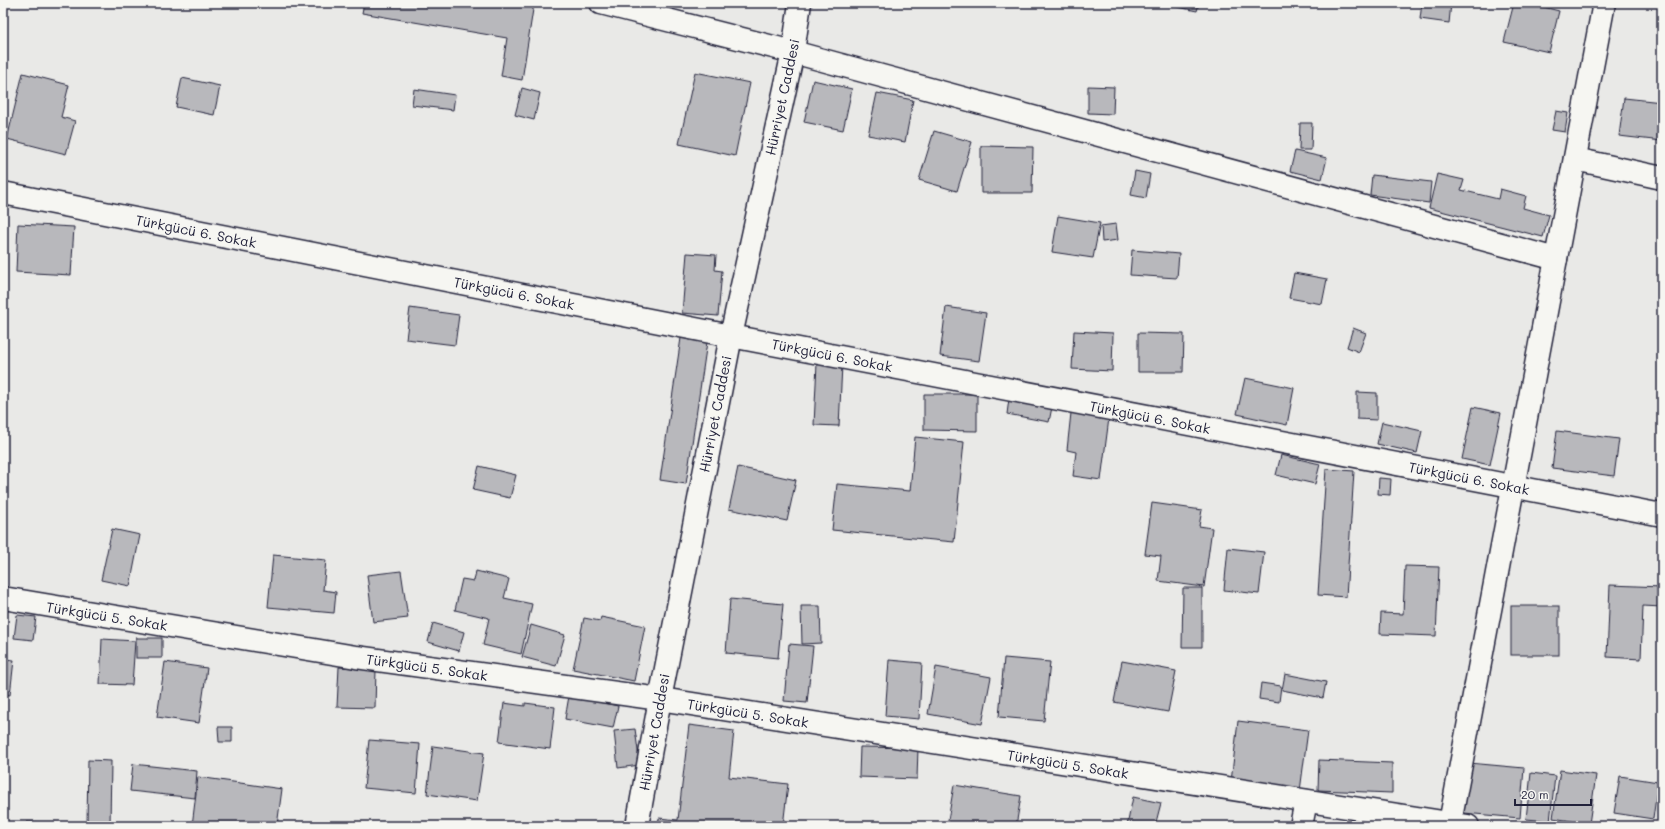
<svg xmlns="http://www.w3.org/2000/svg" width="1665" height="829" font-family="Mali,sans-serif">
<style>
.building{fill:#b8b8bc;stroke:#22223b}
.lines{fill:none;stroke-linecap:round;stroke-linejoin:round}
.minor-casing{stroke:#22223b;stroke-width:25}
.minor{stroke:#f6f6f2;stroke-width:22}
.labels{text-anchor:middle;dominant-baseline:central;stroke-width:3;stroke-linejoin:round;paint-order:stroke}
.street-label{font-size:14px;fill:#22223b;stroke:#f6f6f2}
</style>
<rect width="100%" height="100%" fill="#e9e9e7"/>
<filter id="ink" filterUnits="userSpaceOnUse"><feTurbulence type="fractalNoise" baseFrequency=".025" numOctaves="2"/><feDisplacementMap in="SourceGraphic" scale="8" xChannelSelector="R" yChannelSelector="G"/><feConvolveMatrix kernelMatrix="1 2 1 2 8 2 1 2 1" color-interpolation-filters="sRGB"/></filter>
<g filter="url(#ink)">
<g class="building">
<polygon points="364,3 534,3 522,80 501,76 507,38 362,13"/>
<polygon points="1158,3 1199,3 1197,11"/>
<polygon points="1422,3 1451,3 1449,23 1420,19"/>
<polygon points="1514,3 1528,3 1559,11 1549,52 1504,42"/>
<polygon points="695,72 750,83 735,156 679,144"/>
<polygon points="23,73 69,85 61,117 75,121 66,154 7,139"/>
<polygon points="182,78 220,86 214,115 176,107"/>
<polygon points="813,80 852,89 843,130 804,122"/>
<polygon points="1088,86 1114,87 1113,114 1088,113"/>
<polygon points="522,88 540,93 534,120 515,115"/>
<polygon points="414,89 455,95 453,110 412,105"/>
<polygon points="877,93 913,100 905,142 868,135"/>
<polygon points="1624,98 1662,102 1662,141 1619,136"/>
<polygon points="1556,111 1568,113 1565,132 1552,130"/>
<polygon points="1300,123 1312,123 1311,150 1299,150"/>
<polygon points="934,131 972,142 957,191 919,180"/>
<polygon points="981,146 1033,147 1032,193 981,193"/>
<polygon points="1295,151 1327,158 1322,179 1290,171"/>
<polygon points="1135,171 1150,174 1146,198 1131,195"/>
<polygon points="1437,174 1464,180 1461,190 1498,199 1500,189 1526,196 1523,208 1549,215 1543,237 1429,208"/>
<polygon points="1372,175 1431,182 1429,203 1370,195"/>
<polygon points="1058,216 1100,223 1093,258 1052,252"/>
<polygon points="18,224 74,227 71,275 16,272"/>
<polygon points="1116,224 1118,240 1102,242 1101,226"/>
<polygon points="1132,250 1179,254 1177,278 1130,275"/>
<polygon points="687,253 716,255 715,270 722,271 718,316 682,313"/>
<polygon points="1294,273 1327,279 1322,304 1289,298"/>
<polygon points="946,307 986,313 979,361 940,356"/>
<polygon points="410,308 459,315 455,345 406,339"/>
<polygon points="1353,328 1366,333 1359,352 1347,347"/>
<polygon points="1074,331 1113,333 1112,371 1072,369"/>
<polygon points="1138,333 1184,334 1183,372 1138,372"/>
<polygon points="681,338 707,342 686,484 660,480"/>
<polygon points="817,363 842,365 839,426 814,425"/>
<polygon points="1245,378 1294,388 1287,425 1237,414"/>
<polygon points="1357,392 1377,393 1377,420 1357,419"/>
<polygon points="924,394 977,394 977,431 924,430"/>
<polygon points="1009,399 1052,407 1049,422 1007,414"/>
<polygon points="1473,407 1501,413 1490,465 1462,459"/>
<polygon points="1071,413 1109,418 1101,480 1073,476 1076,452 1067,450"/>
<polygon points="1382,422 1422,431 1417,453 1377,444"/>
<polygon points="1557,431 1619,439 1614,476 1552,468"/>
<polygon points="915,437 964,442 954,542 832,530 837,484 910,491"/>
<polygon points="1281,455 1320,464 1315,484 1276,475"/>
<polygon points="479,466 516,475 510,498 473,490"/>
<polygon points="738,467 796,480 787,521 729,509"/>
<polygon points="1326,469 1354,471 1346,597 1318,595"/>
<polygon points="1379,478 1391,479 1390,495 1378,494"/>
<polygon points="1152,503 1202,510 1199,526 1212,528 1204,587 1158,581 1161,556 1145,554"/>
<polygon points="112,529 140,535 130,586 101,580"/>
<polygon points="1228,548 1264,552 1259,594 1224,590"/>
<polygon points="273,555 326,560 323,590 336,592 334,613 268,607"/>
<polygon points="1405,566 1439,567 1436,636 1380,634 1381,613 1403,614"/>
<polygon points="401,571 408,618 373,622 367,575"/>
<polygon points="476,571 509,579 504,598 532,604 521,654 483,645 489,618 455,610 462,579 474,581"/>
<polygon points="1610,585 1662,587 1662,607 1643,606 1641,659 1607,657"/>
<polygon points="1183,588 1202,588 1202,647 1182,647"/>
<polygon points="730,599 783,604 778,658 726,653"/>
<polygon points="801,606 820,606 821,643 802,644"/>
<rect x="1511" y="606" width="48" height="49"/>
<polygon points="17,615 36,617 33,640 14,638"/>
<polygon points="601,617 645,626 634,681 573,669 584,618 600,621"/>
<polygon points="433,623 464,632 459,651 428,642"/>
<polygon points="531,625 565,635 556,666 522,657"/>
<rect x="136" y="638" width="26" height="20"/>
<polygon points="102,639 135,641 132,685 100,684"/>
<polygon points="789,644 813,646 807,703 784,701"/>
<polygon points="1004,658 1050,662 1044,721 999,717"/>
<polygon points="3,659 14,660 10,695 3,694"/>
<polygon points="889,660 922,663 919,719 885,716"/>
<polygon points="1122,661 1176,671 1168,712 1114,702"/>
<polygon points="165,662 207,668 199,723 157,717"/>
<polygon points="339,667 376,669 375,708 337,707"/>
<polygon points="936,667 991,677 982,724 928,714"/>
<polygon points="1285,674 1326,682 1323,698 1282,690"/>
<polygon points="1261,683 1281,686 1279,702 1259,699"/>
<polygon points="569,696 618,706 613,728 565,719"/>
<polygon points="504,703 525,706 525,703 555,707 550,749 499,742"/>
<polygon points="1238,721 1308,730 1300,791 1231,782"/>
<polygon points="689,725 734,731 729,777 788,784 783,826 658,826 659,818 678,820"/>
<polygon points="218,727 232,727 232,742 219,742"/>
<polygon points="635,729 640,765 618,768 614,731"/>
<polygon points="369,740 420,744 416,793 364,788"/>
<polygon points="433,746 484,753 477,801 427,794"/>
<polygon points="860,747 918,748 917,779 859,777"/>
<polygon points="88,760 111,761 110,825 87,824"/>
<polygon points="1319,760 1392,763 1392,793 1318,790"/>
<polygon points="1469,763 1524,768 1520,818 1464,813"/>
<polygon points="133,764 197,771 195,798 130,791"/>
<polygon points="1560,770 1596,775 1589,824 1553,818"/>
<polygon points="1531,773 1555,776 1550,821 1526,819"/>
<polygon points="1620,776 1658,782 1653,819 1614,813"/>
<polygon points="198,777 282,789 277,826 192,826"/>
<polygon points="954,785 1021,796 1016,826 947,826"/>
<polygon points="1133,797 1161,803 1155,826 1127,826"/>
<polygon points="27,822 79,824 79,826 27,826"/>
</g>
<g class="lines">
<defs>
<g id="minor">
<polyline points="601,3 793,52 1556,259"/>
<polyline points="1575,159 1662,178"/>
<polyline points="3,193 731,336 1662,515"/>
<polyline points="3,598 356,657 660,699 1468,826"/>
<polyline points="1450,823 1604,3"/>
<polyline points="637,826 660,699 731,336 793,52 800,3"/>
<polyline points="1301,826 1306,801"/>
</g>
</defs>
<use href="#minor" class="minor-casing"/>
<use href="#minor" class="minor"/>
</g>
</g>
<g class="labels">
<g class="street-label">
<text transform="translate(782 97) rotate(-78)">Hürriyet Caddesi</text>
<text transform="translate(196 231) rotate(11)">Türkgücü 6. Sokak</text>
<text transform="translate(514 293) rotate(11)">Türkgücü 6. Sokak</text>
<text transform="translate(832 355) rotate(11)">Türkgücü 6. Sokak</text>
<text transform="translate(715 414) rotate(-79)">Hürriyet Caddesi</text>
<text transform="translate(1150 417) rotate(11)">Türkgücü 6. Sokak</text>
<text transform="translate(1469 478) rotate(11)">Türkgücü 6. Sokak</text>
<text transform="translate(107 616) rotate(9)">Türkgücü 5. Sokak</text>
<text transform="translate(427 667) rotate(8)">Türkgücü 5. Sokak</text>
<text transform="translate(748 713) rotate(9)">Türkgücü 5. Sokak</text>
<text transform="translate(654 732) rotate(-80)">Hürriyet Caddesi</text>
<text transform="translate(1068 764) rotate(9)">Türkgücü 5. Sokak</text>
</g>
</g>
<rect width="1665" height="829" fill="none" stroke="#f6f6f2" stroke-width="16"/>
<rect x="8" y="8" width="1649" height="813" fill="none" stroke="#22223b" stroke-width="1.5" filter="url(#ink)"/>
<path d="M1515 799v6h76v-6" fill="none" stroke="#22223b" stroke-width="2"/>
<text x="1521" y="799" font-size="12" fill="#22223b" stroke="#f6f6f2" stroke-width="3" paint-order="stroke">20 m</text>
</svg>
